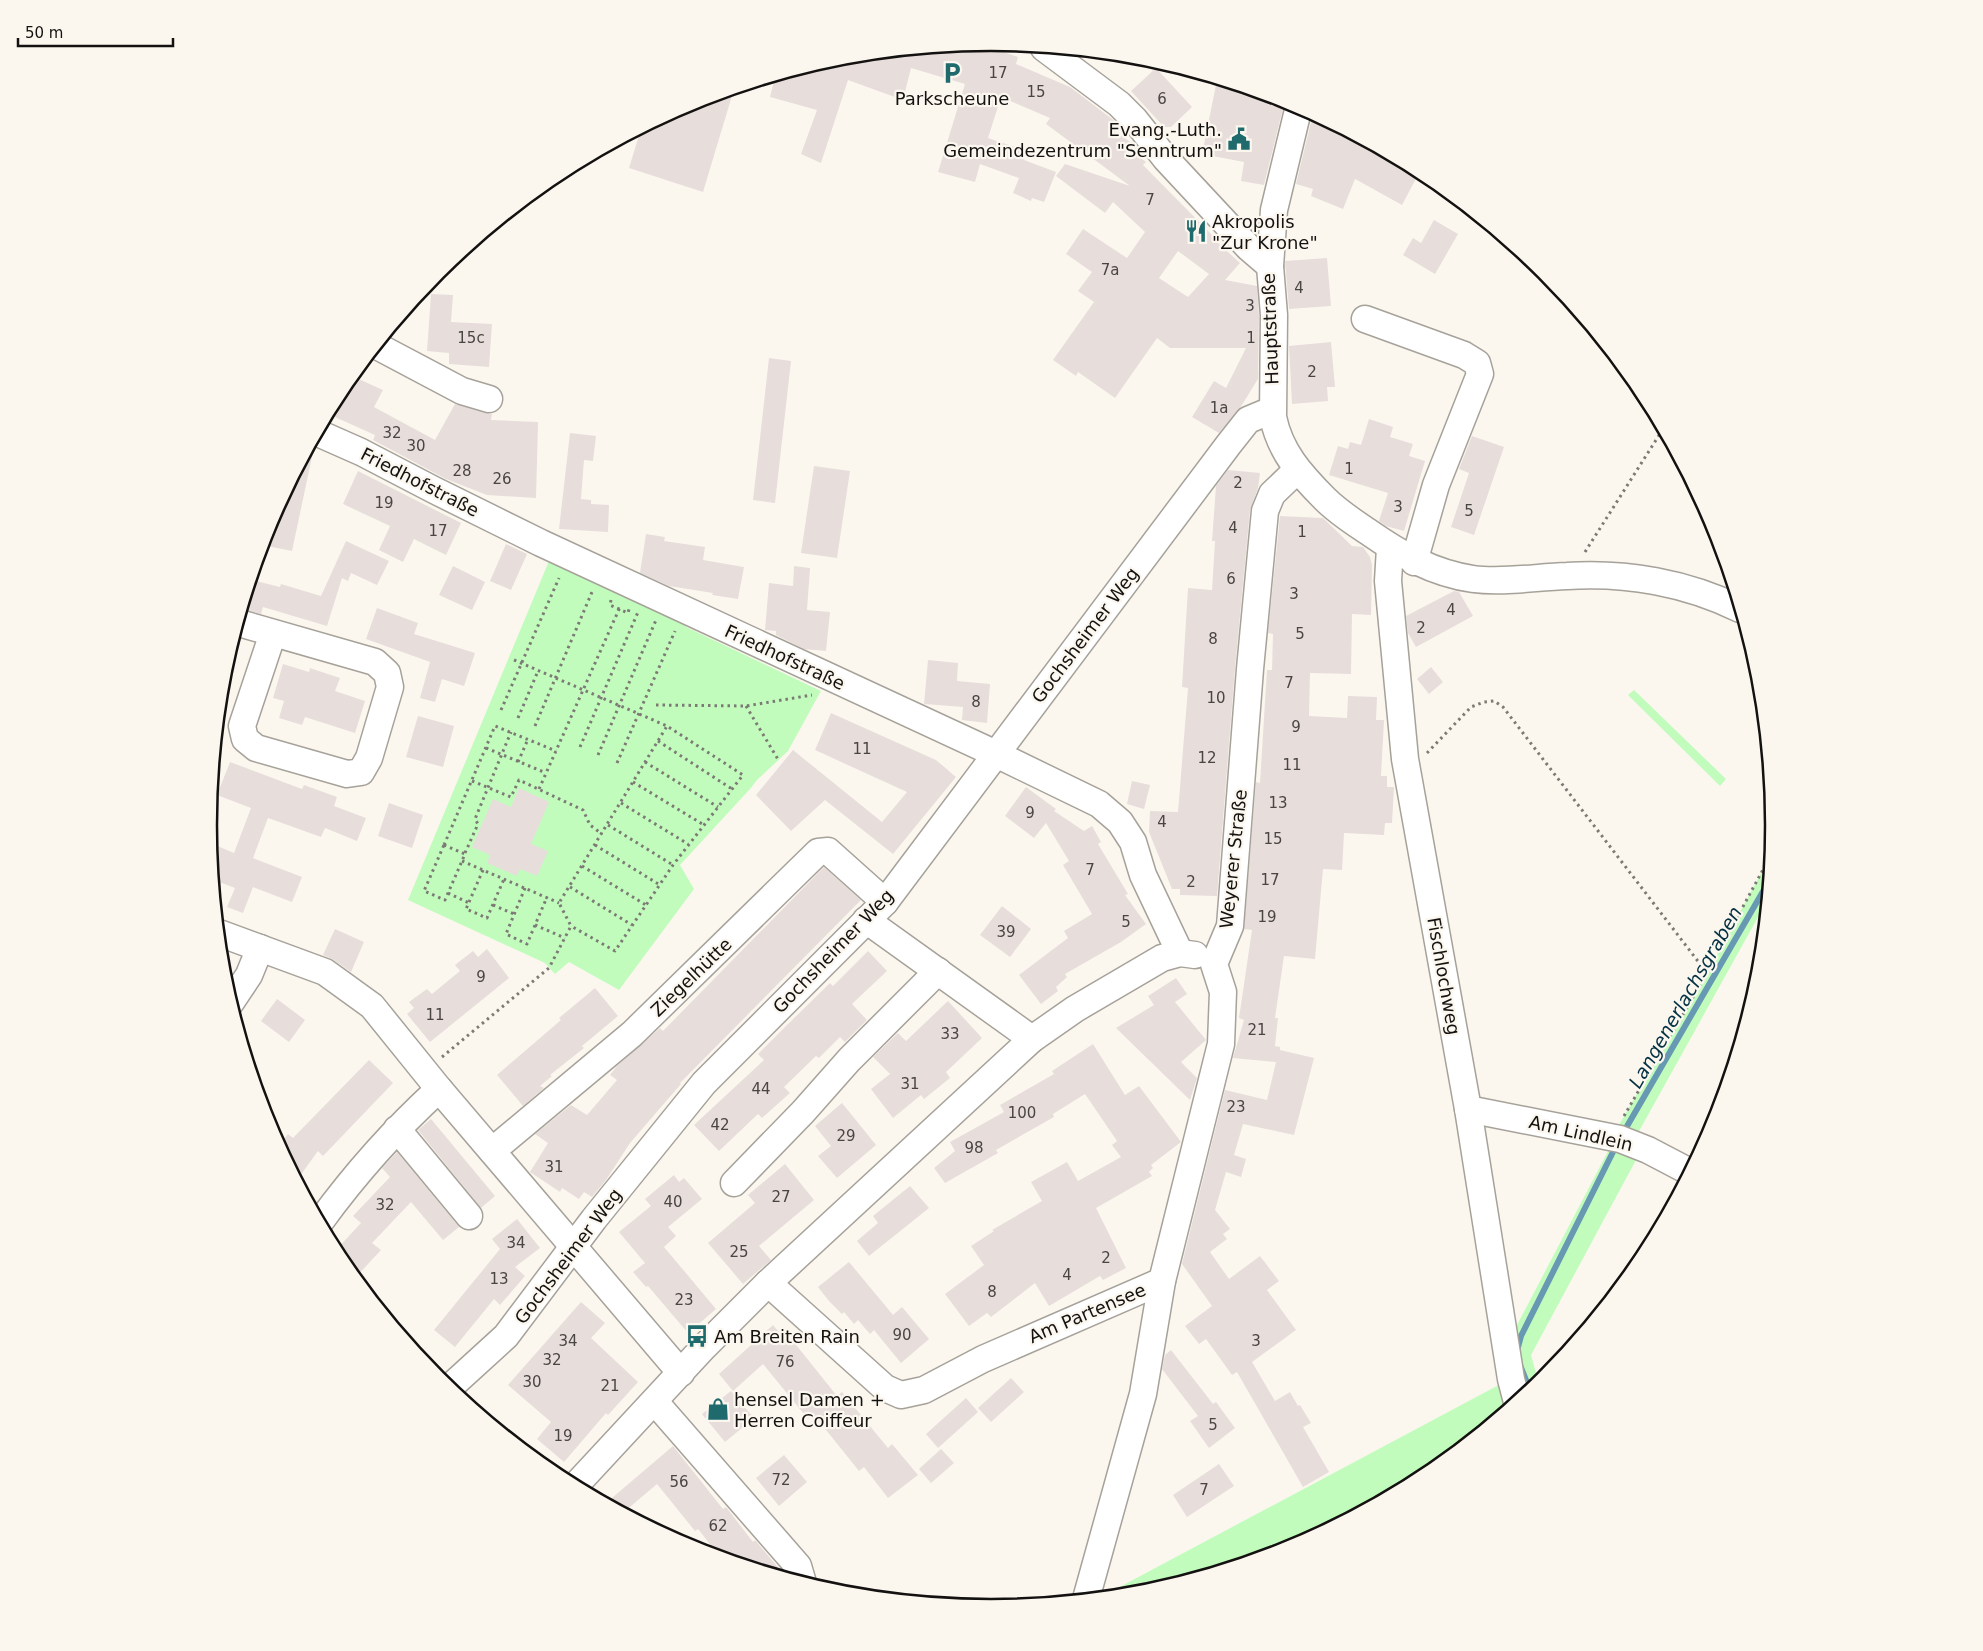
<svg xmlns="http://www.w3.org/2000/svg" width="1983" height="1651" font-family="'DejaVu Sans',sans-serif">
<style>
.green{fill:#c1fcbd}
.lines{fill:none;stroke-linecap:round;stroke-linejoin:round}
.stream{stroke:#6799b2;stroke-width:6}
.building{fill:#e7dddb;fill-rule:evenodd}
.minor-casing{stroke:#a6a29a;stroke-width:29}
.path{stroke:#7d7a75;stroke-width:3;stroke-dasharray:2.5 4;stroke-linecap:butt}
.minor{stroke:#fff;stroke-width:26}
.labels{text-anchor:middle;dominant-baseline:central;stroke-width:4.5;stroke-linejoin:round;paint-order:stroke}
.number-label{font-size:15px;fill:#494543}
.poi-label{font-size:18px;fill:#141210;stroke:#fbf7ef;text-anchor:start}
.street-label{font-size:18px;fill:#141210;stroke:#fbf7ef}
.water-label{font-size:19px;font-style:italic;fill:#043143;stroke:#fbf7ef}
.rim{fill:none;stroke:#141210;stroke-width:2.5}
</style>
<rect width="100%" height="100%" fill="#fbf7ef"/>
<g class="green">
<polygon points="549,561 687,623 686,627 821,691 788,751 757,780 750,789 680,865 694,889 619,990 569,962 555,974 545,963 408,900"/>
<polygon points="1634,690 1726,779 1720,786 1628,695"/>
<polygon points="1772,853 1767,901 1633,1142 1643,1147 1531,1355 1539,1384 1517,1402 1506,1346 1615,1138 1612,1137 1707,973"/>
<polygon points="1510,1379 1516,1403 1426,1477 1291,1549 1144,1594 1099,1598"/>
</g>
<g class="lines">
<g class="stream">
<polyline points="1626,1128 1769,881"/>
<polyline points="1517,1351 1521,1336 1615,1148"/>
<polyline points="1520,1365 1528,1385"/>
</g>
</g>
<g class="building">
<path d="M980,44L1018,57L1016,64L1070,87L1112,119L1116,122L1111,128L1137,147L1139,149L1136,154L1146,162L1143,165L1219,242L1218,243L1240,263L1225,280L1257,286L1259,316L1258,379L1240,408L1219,433L1192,417L1214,381L1226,388L1246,348H1170L1157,338L1115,398L1078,372L1076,376L1053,360L1094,302L1078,291L1092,272L1066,254L1083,229L1127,258L1145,232L1113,202L1105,213L1056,176L1065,164L1130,186L1046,124L1050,118L1001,97L988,138L1027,151L1024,160L1056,172L1044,202L1032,198L1031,201L1013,193L1019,178L980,164L975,182L938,172L965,84L911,68L903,100L848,80L821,163L801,154L817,110L770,97L775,77L829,61H838L839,57ZM1178,251L1209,274L1188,297L1159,278Z"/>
<polygon points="1156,68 1192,107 1171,127 1164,127 1131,91"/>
<polygon points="1217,80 1285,100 1264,185 1241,181 1244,162 1202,154"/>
<polygon points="734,89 703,192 629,168 641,129 692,102"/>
<polygon points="1313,114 1420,171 1402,205 1355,179 1343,209 1311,196 1313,189 1296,184"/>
<polygon points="1434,220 1458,234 1435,274 1403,255 1413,238 1421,243"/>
<polygon points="1327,258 1331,306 1289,309 1285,261"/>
<polygon points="431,294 453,295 451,322 492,324 489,367 449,364 449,353 427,351"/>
<polygon points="1331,342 1335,387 1327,387 1328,401 1292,404 1289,346"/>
<polygon points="769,358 791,361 775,503 753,500"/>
<polygon points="352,376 383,390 374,407 435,440 455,404 485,413 492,414 491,420 538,422 536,498 487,495 446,479 373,440 375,435 328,414 341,390"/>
<polygon points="1369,419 1393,427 1390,437 1413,444 1409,456 1425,461 1404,531 1386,526 1379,521 1388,493 1329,475 1338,446 1348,449 1350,442 1361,445"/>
<polygon points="570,433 596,436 593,461 584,460 581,499 591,500 591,504 609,505 608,532 559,529"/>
<polygon points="1472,436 1504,447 1474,535 1451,527 1469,473 1459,469"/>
<polygon points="308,450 313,452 292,551 262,545 268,526"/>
<polygon points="814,466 850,471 837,558 801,553"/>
<polygon points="1228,470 1260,473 1258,488 1250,510 1235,668 1217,896 1180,895 1180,889 1172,889 1149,832 1150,811 1178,812 1188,688 1182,687 1188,588 1212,590 1215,541 1212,541 1216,486"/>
<polygon points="358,471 461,523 446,555 414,539 403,562 379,550 390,526 343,504"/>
<polygon points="1280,516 1323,518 1352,546 1363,547 1370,557 1372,565 1371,615 1352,614 1351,674 1310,673 1309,716 1347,718 1348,696 1377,697 1376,720 1384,720 1381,776 1387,776 1387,787 1394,787 1392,823 1385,823 1384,835 1344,833 1342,870 1323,869 1315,959 1284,956 1275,1018 1278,1018 1275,1046 1280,1047 1280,1050 1314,1058 1294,1135 1243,1124 1234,1155 1246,1159 1241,1177 1226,1172 1215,1210 1230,1229 1223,1234 1227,1239 1210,1252 1229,1279 1260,1256 1279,1281 1267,1290 1296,1330 1252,1362 1275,1401 1290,1392 1298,1406 1300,1405 1311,1423 1303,1427 1329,1472 1303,1487 1237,1372 1232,1375 1206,1339 1199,1344 1185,1326 1212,1306 1182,1264 1225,1090 1267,1100 1276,1062 1233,1058 1244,1020 1239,1018 1252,930 1244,929 1256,782 1260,783 1267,670 1272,670 1273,634 1268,633"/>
<polygon points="646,534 665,537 664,541 705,547 703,560 744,567 738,599 712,595 713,593 669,586 640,573"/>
<polygon points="346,541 389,561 377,585 351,573 348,581 342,578 327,626 263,607 261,614 243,609 252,580 280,587 281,584 321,596"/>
<polygon points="506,544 527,554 511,590 490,581"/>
<polygon points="453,566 485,582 472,610 439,595"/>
<polygon points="794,566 810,568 807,610 830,612 826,651 804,649 776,635 776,631 765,630 769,583 793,586"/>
<polygon points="1454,591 1459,592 1473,616 1416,647 1408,633 1406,616"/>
<polygon points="377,608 418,623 414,634 475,653 464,686 442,679 435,702 420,698 430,662 366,639"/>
<polygon points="928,660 958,663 957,681 990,684 987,723 962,720 963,707 924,704"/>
<polygon points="283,664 309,672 310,668 340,678 335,691 365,701 355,733 305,717 302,725 279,718 284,701 273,698"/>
<polygon points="1431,667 1443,682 1429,694 1417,679"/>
<polygon points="831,713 936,760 956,777 893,854 825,800 791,831 756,795 793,750 882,822 907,792 815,750"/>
<polygon points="418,716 454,726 443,767 406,757"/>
<polygon points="230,762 302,789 304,785 337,797 334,806 366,818 357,841 325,828 321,837 268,818 253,858 302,877 292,902 253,887 243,913 227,907 235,888 214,880 210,843 234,853 251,808 217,795"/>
<polygon points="1132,781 1150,785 1144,809 1127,804"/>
<polygon points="1026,787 1056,809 1054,811 1084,831 1092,826 1101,842 1098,844 1128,894 1125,895 1146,924 1121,942 1065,974 1067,977 1056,987 1058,991 1041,1004 1019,975 1068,938 1064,931 1092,914 1063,865 1069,861 1046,823 1034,838 1005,816"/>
<polygon points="519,788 549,802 531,844 548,851 537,876 520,869 517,876 487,863 490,855 472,847 493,799 511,807"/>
<polygon points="389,803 423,815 412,848 378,836"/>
<polygon points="824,867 861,900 680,1083 681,1084 630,1143 606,1180 592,1197 584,1192 579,1199 562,1188 560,1192 530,1172 548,1143 535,1134 571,1105 587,1115 617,1080 610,1075 617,1066 660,1028 663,1031"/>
<polygon points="1002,906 1031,929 1010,957 980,935"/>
<polygon points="335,929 364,942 351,972 334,960 323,955"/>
<polygon points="487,949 509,978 430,1042 407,1014 414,1008 409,1002 427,989 432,994 460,971 455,965 473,951 478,957"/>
<polygon points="868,951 887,971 852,1004 867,1020 845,1042 840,1037 819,1058 816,1056 784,1087 790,1093 762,1118 758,1114 719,1151 694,1125 764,1060 758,1054 786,1026 830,983 833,986"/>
<polygon points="1176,978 1187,994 1175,1002 1206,1040 1181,1062 1197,1078 1190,1100 1116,1028 1154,1005 1148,996"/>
<polygon points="595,988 618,1016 582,1046 584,1048 550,1075 552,1076 540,1086 544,1088 523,1106 497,1075 561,1020 559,1018"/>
<polygon points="277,999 305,1020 289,1042 261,1021"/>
<polygon points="948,1001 982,1038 946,1072 950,1078 924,1099 921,1095 893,1118 871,1089 890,1074 873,1057 898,1033 906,1041"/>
<polygon points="1093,1044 1125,1095 1139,1086 1181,1142 1151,1165 1153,1168 1149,1172 1152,1176 1096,1208 1126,1268 1103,1280 1100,1276 1049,1306 1035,1283 991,1317 987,1313 969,1326 945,1294 984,1265 971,1246 994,1231 992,1230 1042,1201 1031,1182 1067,1162 1078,1181 1121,1157 1112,1145 1117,1141 1085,1094 1053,1114 1054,1117 996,1150 998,1153 945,1183 934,1168 955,1151 950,1142 1004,1112 1000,1105 1054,1074 1052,1071"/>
<polygon points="369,1060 393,1083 323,1156 318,1151 297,1180 279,1146 288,1134 293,1138"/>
<polygon points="842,1103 876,1145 837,1178 818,1156 831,1146 815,1126"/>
<polygon points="431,1119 495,1196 481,1208 418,1130"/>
<polygon points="397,1152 459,1227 443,1240 411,1202 372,1243 381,1250 355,1278 340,1260 335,1251 361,1223 353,1216 390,1177 382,1168"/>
<polygon points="785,1164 814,1200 759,1246 771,1260 743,1284 708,1243 755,1203 748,1195"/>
<polygon points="674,1175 679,1182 684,1178 702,1199 668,1227 676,1236 664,1247 716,1309 688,1333 648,1286 646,1287 633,1272 645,1263 619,1232 651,1206 645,1199"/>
<polygon points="910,1186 929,1208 869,1256 857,1241 878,1223 873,1216"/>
<polygon points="517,1219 540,1248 515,1267 525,1276 500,1305 494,1299 455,1347 434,1330 500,1249 492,1239"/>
<polygon points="849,1262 893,1315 902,1307 929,1339 901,1363 874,1330 870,1334 858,1320 854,1324 844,1312 842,1314 829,1301 818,1287"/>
<polygon points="581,1302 605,1323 591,1338 638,1382 608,1415 606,1413 564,1462 537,1439 551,1422 508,1385"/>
<polygon points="773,1325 789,1344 793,1341 837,1396 842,1392 888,1448 892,1444 918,1475 888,1498 864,1467 859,1471 814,1415 808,1419 763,1364 733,1391 719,1374"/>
<polygon points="1171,1350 1213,1404 1216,1402 1235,1428 1209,1448 1190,1421 1198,1416 1162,1369 1165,1355"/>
<polygon points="1011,1378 1024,1392 991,1422 978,1408"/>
<polygon points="731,1391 754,1418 725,1442 702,1414"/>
<polygon points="966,1398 978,1412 938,1448 926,1434"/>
<polygon points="673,1446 723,1509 726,1507 753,1542 755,1540 786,1577 721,1558 698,1529 695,1531 657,1484 624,1512 606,1503"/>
<polygon points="941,1449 954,1463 931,1483 919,1469"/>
<polygon points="784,1455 807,1482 779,1506 756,1478"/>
<polygon points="1219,1464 1234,1486 1187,1517 1173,1495"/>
</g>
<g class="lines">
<defs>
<g id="minor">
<polyline points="1044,48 1119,104 1135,120 1166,159 1249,248 1270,266"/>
<path d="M1299,106L1274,210L1270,266L1274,315L1273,417C1280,452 1301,475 1325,499C1338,512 1352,521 1367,531C1400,554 1432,573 1473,579C1503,583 1536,577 1567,576C1626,572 1687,583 1740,609"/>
<polyline points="1365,319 1464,355 1477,363 1480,374 1436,485 1414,562"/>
<polyline points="377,346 462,391 489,399"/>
<polyline points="318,433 361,452 434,490 541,543 996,754 1099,804 1120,822 1133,842 1143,875 1180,953"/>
<polyline points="1390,548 1388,581 1405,759 1468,1109 1511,1379 1517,1402"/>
<polyline points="239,623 375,662 387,673 390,687 369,758 361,772 347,774 256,748 245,739 242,726 273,633"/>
<polyline points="866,920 1032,1039"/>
<polyline points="219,933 325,972 372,1006 439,1089 681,1373"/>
<polyline points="231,1002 249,975 260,948"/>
<polyline points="1468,1109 1620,1139 1648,1150 1690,1172"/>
<polyline points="397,1129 469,1216"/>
<polyline points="492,1151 632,1034 818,852 828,851 885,902"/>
<polyline points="734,1183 803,1112 849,1060 938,971"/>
<path d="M320,1222C355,1174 394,1130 439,1089"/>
<polyline points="768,1283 885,1388 901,1395 924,1390 983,1359 1162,1281"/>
<polyline points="449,1388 506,1336 594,1219 704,1083 885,902 1229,444 1248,420 1272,410"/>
<polyline points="655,1402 798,1566 803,1583"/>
<polyline points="575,1486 704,1347 768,1283 1032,1039 1075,1009 1162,958 1180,953 1195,955"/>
<polyline points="1086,1599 1143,1394 1162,1281 1221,1044 1223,992 1214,964 1230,926 1250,669 1265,511 1272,494 1297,470"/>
</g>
</defs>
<use href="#minor" class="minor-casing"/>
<g class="path">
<polyline points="1585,552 1663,429"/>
<polyline points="611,600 610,605 628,613 629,609"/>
<polyline points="514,660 667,726 743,775 673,865 615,951 571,926"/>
<polyline points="656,705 746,706 812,695"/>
<polyline points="746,706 779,761"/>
<polyline points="501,710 559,578"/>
<polyline points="518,718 538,671"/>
<polyline points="535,726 592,592"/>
<polyline points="658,741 732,789"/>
<polyline points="580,747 638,612"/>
<polyline points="486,748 546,773"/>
<polyline points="1427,753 1471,707 1484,702 1494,701 1503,707 1707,973"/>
<polyline points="598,755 656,620"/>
<polyline points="518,762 528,739"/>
<polyline points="645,762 718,807"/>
<polyline points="617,763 675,631"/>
<polyline points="472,781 511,797 519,780 583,810 590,825 602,834"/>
<polyline points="633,782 704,825"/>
<polyline points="539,789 620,607"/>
<polyline points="621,803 688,844"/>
<polyline points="608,825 673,865"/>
<polyline points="444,845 495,726 556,751"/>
<polygon points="444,845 465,854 445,900 424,891"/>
<polyline points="595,845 660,885"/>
<polyline points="465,853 478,824 475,819 511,732"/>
<polyline points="462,861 559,903"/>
<polyline points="582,866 646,905"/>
<polyline points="483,870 466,909 487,918 504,879"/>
<polyline points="570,887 632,925"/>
<polyline points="525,888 506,934 527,944 547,897"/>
<polyline points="448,893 469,903"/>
<polyline points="493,905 514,914"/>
<polyline points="535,925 565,938"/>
<polyline points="442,1057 549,968 571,926 559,903 667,726"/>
<polyline points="1624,1116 1707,973 1772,853"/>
</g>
<use href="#minor" class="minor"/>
</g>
<defs>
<symbol id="parking-bare" viewBox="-9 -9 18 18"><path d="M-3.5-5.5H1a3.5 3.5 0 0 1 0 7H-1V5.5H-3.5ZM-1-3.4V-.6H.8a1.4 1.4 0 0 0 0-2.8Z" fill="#1e6a6d" stroke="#fbf7ef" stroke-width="2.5" paint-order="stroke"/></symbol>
<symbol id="civic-bare" viewBox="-9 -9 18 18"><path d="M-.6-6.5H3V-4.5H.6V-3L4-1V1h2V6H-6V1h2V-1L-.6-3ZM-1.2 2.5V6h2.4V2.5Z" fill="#1e6a6d" stroke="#fbf7ef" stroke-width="2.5" paint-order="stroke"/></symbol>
<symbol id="restaurant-bare" viewBox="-9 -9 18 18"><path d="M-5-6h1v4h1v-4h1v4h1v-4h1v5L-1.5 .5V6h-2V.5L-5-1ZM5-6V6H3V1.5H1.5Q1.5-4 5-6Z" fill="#1e6a6d" stroke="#fbf7ef" stroke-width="2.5" paint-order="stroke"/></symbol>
<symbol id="bus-bare" viewBox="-9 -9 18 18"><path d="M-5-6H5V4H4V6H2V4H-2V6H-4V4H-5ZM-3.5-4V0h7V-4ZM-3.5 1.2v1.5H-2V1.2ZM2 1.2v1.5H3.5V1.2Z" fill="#1e6a6d" stroke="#fbf7ef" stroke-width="2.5" paint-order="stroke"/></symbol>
<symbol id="shop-bare" viewBox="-9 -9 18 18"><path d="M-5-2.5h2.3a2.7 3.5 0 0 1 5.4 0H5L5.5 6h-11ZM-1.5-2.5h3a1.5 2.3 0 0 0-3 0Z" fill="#1e6a6d" stroke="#fbf7ef" stroke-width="2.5" paint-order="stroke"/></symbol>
</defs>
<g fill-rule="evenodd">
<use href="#parking-bare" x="936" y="57" width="32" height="32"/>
<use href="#civic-bare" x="1223" y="123" width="32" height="32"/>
<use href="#restaurant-bare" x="1180" y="215" width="32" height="32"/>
<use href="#bus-bare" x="681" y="1320" width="32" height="32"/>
<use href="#shop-bare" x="702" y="1393" width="32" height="32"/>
</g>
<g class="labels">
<g class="number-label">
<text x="998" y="73">17</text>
<text x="1036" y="92">15</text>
<text x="1162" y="99">6</text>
<text x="1150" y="200">7</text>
<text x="1110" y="270">7a</text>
<text x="1299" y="288">4</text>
<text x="1250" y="306">3</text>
<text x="471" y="338">15c</text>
<text x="1251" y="338">1</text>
<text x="1312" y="372">2</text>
<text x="1219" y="408">1a</text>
<text x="392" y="433">32</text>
<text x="416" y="446">30</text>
<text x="1349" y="469">1</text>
<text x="462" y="471">28</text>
<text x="502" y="479">26</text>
<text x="1238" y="483">2</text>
<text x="384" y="503">19</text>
<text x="1398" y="507">3</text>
<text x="1469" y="511">5</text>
<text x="1233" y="528">4</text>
<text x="438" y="531">17</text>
<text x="1302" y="532">1</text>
<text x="1231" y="579">6</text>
<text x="1294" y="594">3</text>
<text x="1451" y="610">4</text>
<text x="1421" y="628">2</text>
<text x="1300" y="634">5</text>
<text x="1213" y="639">8</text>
<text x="1289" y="683">7</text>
<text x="1216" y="698">10</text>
<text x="976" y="702">8</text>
<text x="1296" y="727">9</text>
<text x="862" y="749">11</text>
<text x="1207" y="758">12</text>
<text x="1292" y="765">11</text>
<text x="1278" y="803">13</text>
<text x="1030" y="813">9</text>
<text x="1162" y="822">4</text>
<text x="1273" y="839">15</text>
<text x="1090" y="870">7</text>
<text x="1270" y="880">17</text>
<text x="1191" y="882">2</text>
<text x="1267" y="917">19</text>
<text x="1126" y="922">5</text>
<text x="1006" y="932">39</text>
<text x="481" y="977">9</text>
<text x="435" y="1015">11</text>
<text x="1257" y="1030">21</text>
<text x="950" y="1034">33</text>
<text x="910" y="1084">31</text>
<text x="761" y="1089">44</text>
<text x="1236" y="1107">23</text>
<text x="1022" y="1113">100</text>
<text x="720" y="1125">42</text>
<text x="846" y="1136">29</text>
<text x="974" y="1148">98</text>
<text x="554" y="1167">31</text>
<text x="781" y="1197">27</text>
<text x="673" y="1202">40</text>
<text x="385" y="1205">32</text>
<text x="516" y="1243">34</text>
<text x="739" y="1252">25</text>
<text x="1106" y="1258">2</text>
<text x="1067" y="1275">4</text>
<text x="499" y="1279">13</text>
<text x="992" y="1292">8</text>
<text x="684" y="1300">23</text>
<text x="902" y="1335">90</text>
<text x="568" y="1341">34</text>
<text x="1256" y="1341">3</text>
<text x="552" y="1360">32</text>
<text x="785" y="1362">76</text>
<text x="532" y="1382">30</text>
<text x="610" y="1386">21</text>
<text x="1213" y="1425">5</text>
<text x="563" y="1436">19</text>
<text x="781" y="1480">72</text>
<text x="679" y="1482">56</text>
<text x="1204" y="1490">7</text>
<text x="718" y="1526">62</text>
</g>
<g class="poi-label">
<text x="952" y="98" text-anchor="middle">Parkscheune</text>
<text x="1222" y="129" text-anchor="end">Evang.-Luth.<tspan x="1222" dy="21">Gemeindezentrum "Senntrum"</tspan></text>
<text x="1212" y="221">Akropolis<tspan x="1212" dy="21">"Zur Krone"</tspan></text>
<text x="714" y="1336">Am Breiten Rain</text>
<text x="734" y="1399">hensel Damen +<tspan x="734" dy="21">Herren Coiffeur</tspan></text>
</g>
<g class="street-label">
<text transform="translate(1270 329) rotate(-92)">Hauptstraße</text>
<text transform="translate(420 482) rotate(27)">Friedhofstraße</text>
<text transform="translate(1085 635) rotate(-53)">Gochsheimer Weg</text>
<text transform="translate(785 657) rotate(25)">Friedhofstraße</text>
<text transform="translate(1233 859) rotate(-84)">Weyerer Straße</text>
<text transform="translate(833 951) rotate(-46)">Gochsheimer Weg</text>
<text transform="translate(1444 976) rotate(80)">Fischlochweg</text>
<text transform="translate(691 977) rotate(-44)">Ziegelhütte</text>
<text transform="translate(1581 1133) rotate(13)">Am Lindlein</text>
<text transform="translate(568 1256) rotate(-53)">Gochsheimer Weg</text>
<text transform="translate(1087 1313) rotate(-23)">Am Partensee</text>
</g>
<g class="water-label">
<text transform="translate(1685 997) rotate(-60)">Langenerlachsgraben</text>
</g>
</g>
<path d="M0 0H1983V1651H0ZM217 825a774 774 0 1 1 1548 0a774 774 0 1 1-1548 0Z" fill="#fbf7ef" fill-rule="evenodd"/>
<path class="rim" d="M217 825a774 774 0 1 1 1548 0a774 774 0 1 1-1548 0Z"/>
<path d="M18 38v8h155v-8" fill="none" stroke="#141210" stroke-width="2.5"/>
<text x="25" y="38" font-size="15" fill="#141210" stroke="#fbf7ef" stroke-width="4" paint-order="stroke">50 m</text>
</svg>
